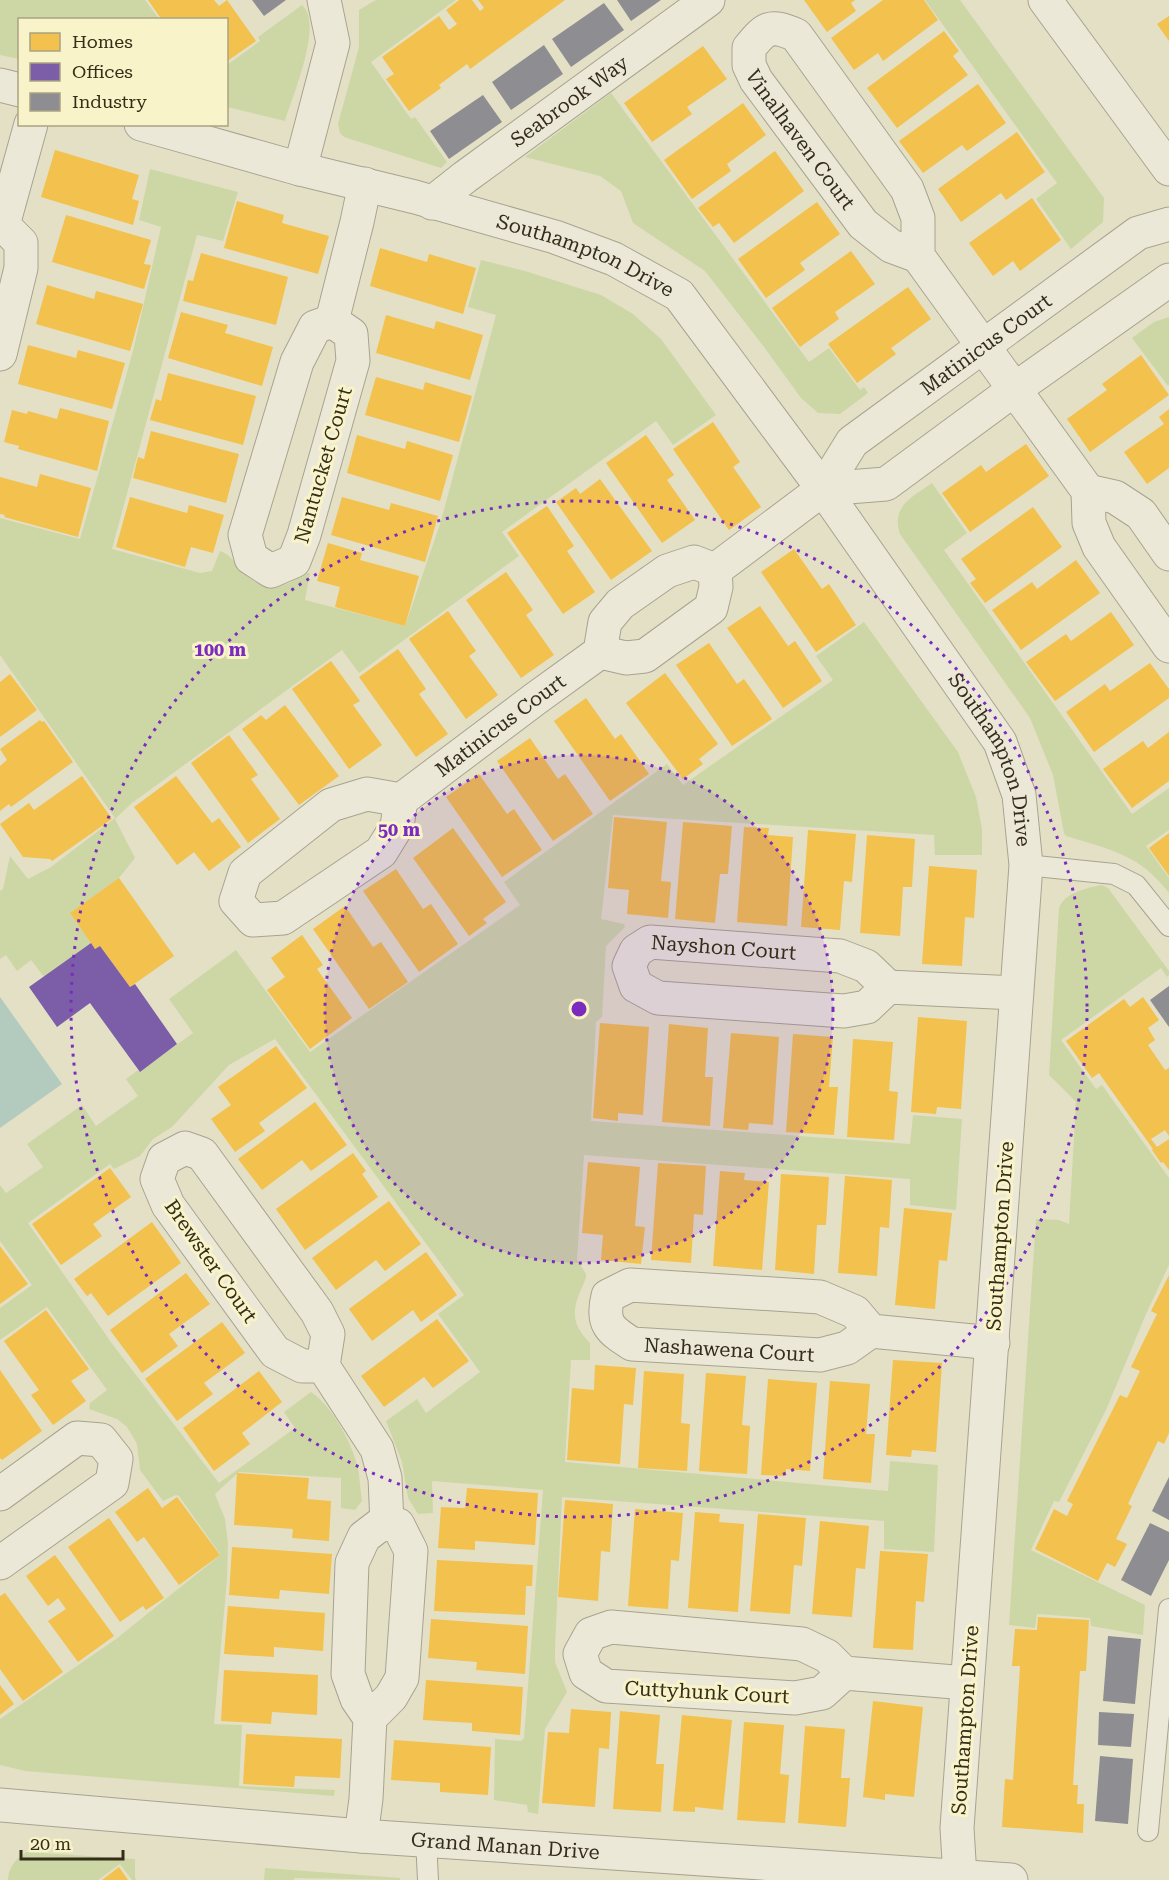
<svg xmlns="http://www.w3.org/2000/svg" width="1169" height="1880" font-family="'Roboto Serif',serif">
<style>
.green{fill:#cdd7a6}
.water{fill:#b3cabf}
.homes{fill:#f2c14e}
.offices{fill:#7b5ea7}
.industry{fill:#8d8d92}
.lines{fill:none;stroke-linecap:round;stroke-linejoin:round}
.service-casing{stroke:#a8a390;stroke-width:22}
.minor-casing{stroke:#a8a390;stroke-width:35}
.tertiary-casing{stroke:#a8a390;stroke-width:35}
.service{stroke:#ebe8d8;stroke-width:20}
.minor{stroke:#ebe8d8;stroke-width:33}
.tertiary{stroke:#ebe8d8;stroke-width:33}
.ring{fill:none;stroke:#7b2cbf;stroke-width:3;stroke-dasharray:3 6}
.labels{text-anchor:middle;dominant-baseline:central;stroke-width:6;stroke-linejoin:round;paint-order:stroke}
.street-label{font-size:20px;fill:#352c19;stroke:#f8f3c8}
.centre{fill:#7b2cbf;stroke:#f8f3c8;stroke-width:3}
.ring-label{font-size:18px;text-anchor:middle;font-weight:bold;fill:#7b2cbf;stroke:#f8f3c8;stroke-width:6;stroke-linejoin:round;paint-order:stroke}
</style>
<rect width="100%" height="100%" fill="#e4e0c5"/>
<g class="green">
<polygon points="0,0 145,0 159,19 20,20 19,59 0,55"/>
<polygon points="376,0 456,0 371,62 411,119 415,117 447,162 441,168 344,137 340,133 338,124 359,47 359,10"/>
<polygon points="925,0 960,0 1104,198 1103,222 1071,249 1036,199 1057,183"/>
<path d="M302,5C324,23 292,97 285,121L227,107V65L260,41L258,37Z"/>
<polygon points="611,93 809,362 829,348 860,390 864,387 868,393 840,414 818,413 801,398 764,347 705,271 633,223 621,191 600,176 525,157"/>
<path d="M150,169L238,192L223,241L197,235L112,549L200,573L212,571L220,551C236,556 239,575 256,582C263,584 283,586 289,583C297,580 301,572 310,573L305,600L405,626L441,521L496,315L468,307L481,260L525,271L601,295L633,314L661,339L716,415L673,445L656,421L502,532L519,556L359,673L342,650L132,803L115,819L135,858L119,878L70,913L91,943L44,977L31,960L17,971L6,955L0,959V891L3,889L10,856L28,879L51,867L115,818L0,655V518L80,539L133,351L161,227L139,220Z"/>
<polygon points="1169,317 1169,385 1168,386 1132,338 1154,322"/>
<path d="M932,483L967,533L944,550L1132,814L1169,788V830L1146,846L1169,878V893C1139,854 1111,850 1066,836L1064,833L1053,775L1030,718L900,534C891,506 912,497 932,483Z"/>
<path d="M864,622L958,752L976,797L982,829V855H935L934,835L613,815L601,919L624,924L625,927L606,946L602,1017L596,1022L591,1121L910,1144L913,1115L962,1119L956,1210L910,1205V1179L584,1155L577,1260L586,1274V1278C574,1305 567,1320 590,1343V1360H571L565,1462L888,1491L890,1461L938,1465L934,1552L884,1549V1521L562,1497L555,1649V1662L567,1692L545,1729L538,1814L528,1812L527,1805L494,1800L495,1739L521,1741L524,1738L543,1490L432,1481L433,1513L418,1514L408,1498L402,1462L386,1421L417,1399L426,1413L480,1372L438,1314L464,1295L275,1039L229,1065L172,1127L153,1139L140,1156L114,1169L110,1164L28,1223L113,1345L219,1483L295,1428L284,1412L311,1392C332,1406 352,1443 358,1468C360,1478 360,1490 362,1501L355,1510L341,1508V1478L239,1472L215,1494L225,1519L228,1543L227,1579L214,1724L242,1725L239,1786L335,1790L334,1796L25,1771L0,1765V1719L116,1639L219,1556L220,1554L179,1496L176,1495L163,1501L140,1470L137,1444L127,1427L117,1419L89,1409L90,1403L107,1390L47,1307L0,1340V1308L32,1285L0,1241V1185L6,1193L43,1167L27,1144L82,1105L96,1126L138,1096L126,1079L138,1070L140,1071L193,1033L169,999L236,950L310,1052L520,905L504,882L667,764L683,785L833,680L816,656Z"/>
<path d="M1102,885L1108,888L1169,971V975L1167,977L1161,968L1061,1040L1096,1089L1102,1085L1169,1178V1265L1146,1314L1106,1410L1059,1502L1054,1501L1031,1550L1145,1605L1143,1635L1091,1626L1090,1618L1037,1614L1035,1628L1009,1625L1036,1219L1059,1220L1069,1224L1076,1102L1049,1075L1059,908C1065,892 1087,888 1102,885Z"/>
<path d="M27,1852L135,1859V1878L137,1880H132L120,1864L98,1880H8C8,1868 16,1858 27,1852Z"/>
<polygon points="265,1868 400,1878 400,1880 294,1878 294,1880 264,1880"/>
</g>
<polygon class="water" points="0,997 62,1084 0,1128"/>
<g class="homes">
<polygon points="148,0 214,0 219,6 227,0 256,41 226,62 226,20 162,20"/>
<polygon points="459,0 472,0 480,11 484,8 478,0 565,0 470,69 467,64 439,85 441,88 409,111 386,79 394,74 382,57 439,16 449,30 457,24 446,10"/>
<polygon points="804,0 855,0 851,3 856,11 827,32"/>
<polygon points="883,0 924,0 938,20 883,61 878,53 854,70 831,38"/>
<polygon points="1169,16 1169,41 1157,24"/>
<polygon points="944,31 959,51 953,56 968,75 897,128 867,88"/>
<polygon points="703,46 727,79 687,107 692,114 652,142 624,103"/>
<polygon points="978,84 1006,123 967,151 962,145 923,173 899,141"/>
<polygon points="743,103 766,135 727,164 731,171 692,199 664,160"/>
<polygon points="1017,132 1045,172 1006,200 1001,193 961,222 938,189"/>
<polygon points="55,150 139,175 132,199 139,201 133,225 41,197"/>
<polygon points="775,151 804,191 734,243 719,223 713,227 698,208"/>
<polygon points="1032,198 1061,240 1020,271 1013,261 993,276 969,243"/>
<polygon points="237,201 284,215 282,223 329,236 318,274 224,248"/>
<polygon points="817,202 840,234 800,263 805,270 766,298 738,259"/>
<polygon points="66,215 151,240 144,264 151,265 144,289 52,262"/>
<polygon points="380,248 427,262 429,254 476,268 463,314 370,286"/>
<polygon points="851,251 875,284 835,312 839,319 800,347 772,308"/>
<polygon points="201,253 288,277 276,325 183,301 188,280 193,281"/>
<polygon points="47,285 94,299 96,291 143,304 130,351 36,324"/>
<polygon points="908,287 931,319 891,348 896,354 857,383 828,344"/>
<polygon points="181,312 228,325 225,333 273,347 262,386 168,358"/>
<polygon points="386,315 434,329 436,321 483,335 470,380 376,353"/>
<polygon points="28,345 76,358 78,350 125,363 112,409 18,384"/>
<polygon points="1141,355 1169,395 1090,452 1067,419 1107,390 1102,384"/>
<polygon points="168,373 256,396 243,445 150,420 156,399 161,401"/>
<polygon points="376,377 423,390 425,382 472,396 459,442 365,415"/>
<polygon points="60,408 109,421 97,471 18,449 19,446 4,442 12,410 27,414 28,411 57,419"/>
<polygon points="1169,409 1169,468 1147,484 1124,452 1164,424 1159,417"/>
<polygon points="713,422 740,462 733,467 761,507 729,530 673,449"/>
<polygon points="151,431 239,454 226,503 133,478 138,457 144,459"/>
<polygon points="357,435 405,449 407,441 453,455 440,501 347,473"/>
<polygon points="646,435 674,475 667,480 695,520 662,543 606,463"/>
<polygon points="1026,444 1049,476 970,532 942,493 981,465 986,472"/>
<polygon points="40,474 91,488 78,537 4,517 5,515 0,514 0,477 37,487"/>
<polygon points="600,479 652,551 611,580 556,502 576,488 580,494"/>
<polygon points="130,497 187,513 189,505 224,515 213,553 191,547 185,567 116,547"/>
<polygon points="342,497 389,510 391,503 438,516 425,562 331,535"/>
<polygon points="547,506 574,546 567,551 595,592 563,614 507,533"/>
<polygon points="1033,507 1062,547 985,603 970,583 976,579 961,559"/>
<polygon points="328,543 362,553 360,560 419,576 405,626 335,607 340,587 317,581"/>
<polygon points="794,549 822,589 829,584 856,625 816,652 761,572"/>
<polygon points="1076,560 1100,593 1021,650 992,610 1032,582 1037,589"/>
<polygon points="506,572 533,610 526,615 554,655 521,678 466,600"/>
<polygon points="760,606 788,646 795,641 822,681 783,708 727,628"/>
<polygon points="448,611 476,651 469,656 498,695 466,719 409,639"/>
<polygon points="1111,612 1134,645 1055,701 1026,662 1066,634 1071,641"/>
<polygon points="709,643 737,684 744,679 772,719 732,746 676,665"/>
<polygon points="398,649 426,689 419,694 448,734 416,757 359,677"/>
<polygon points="331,661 360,701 353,705 382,745 349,769 292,689"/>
<polygon points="1150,663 1169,689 1169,698 1094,752 1066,712 1105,684 1110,691"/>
<polygon points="665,673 718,744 699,759 703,764 683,779 626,703"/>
<polygon points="10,674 37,710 0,737 0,682"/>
<polygon points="586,698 615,739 621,734 649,774 610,801 554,721"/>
<polygon points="285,705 339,776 299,805 242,729 261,715 266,720"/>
<polygon points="40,720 42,722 44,721 73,762 11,807 9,804 0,811 0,766 7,760 0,749"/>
<polygon points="1169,732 1169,781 1132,808 1103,769 1143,741 1148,748"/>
<polygon points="229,735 258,775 251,779 280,819 248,843 191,763"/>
<polygon points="530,738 558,779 565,774 593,814 553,841 497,761"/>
<polygon points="479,774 507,814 514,809 542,850 502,877 446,797"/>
<polygon points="82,776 112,819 52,861 50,859 23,857 0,824 29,803 34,810"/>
<polygon points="176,776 212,823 219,818 241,847 209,871 194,852 177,865 134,807"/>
<polygon points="614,817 667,822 661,881 671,882 668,918 627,914 629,890 608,888"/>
<polygon points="683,822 732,826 728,874 720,874 715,923 675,919"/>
<polygon points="744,827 769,828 768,835 793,837 787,926 737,922"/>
<polygon points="453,828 506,902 483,919 487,923 469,936 413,858"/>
<polygon points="808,830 856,834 852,882 844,881 840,930 801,927"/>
<polygon points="1169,833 1169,876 1149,848"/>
<polygon points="867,835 915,839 912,887 903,887 900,936 860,933"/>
<polygon points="929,866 977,870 974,918 965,917 962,966 922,964"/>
<polygon points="396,869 423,909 431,904 458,944 419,972 363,891"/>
<polygon points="119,878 174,956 130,987 100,946 95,949 70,913"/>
<polygon points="345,906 373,947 381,942 408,982 369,1009 313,929"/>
<polygon points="302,935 323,965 317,969 352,1018 310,1049 267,990 285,977 271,958"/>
<polygon points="1143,997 1159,1020 1148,1028 1155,1040 1148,1045 1165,1070 1169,1068 1169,1136 1165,1130 1151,1139 1157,1147 1169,1139 1169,1170 1163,1162 1161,1163 1152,1150 1153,1149 1099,1073 1092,1078 1066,1041 1124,999 1130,1007"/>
<polygon points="918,1017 967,1021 961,1109 937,1107 936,1114 911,1112"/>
<polygon points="600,1023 649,1027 643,1115 618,1113 618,1121 593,1118"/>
<polygon points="669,1024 708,1028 705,1077 713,1077 710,1126 662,1122"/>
<polygon points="731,1033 779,1037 773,1125 749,1123 748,1130 723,1128"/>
<polygon points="793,1034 833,1037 829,1087 838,1087 834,1135 786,1132"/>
<polygon points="853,1039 893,1042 889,1091 898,1092 894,1140 847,1137"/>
<polygon points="276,1046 307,1088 259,1123 265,1131 235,1152 211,1119 231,1105 218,1087"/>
<polygon points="315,1102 347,1145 311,1171 302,1160 262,1190 238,1159"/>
<polygon points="353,1153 366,1171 362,1174 378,1197 305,1250 276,1209"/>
<polygon points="588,1162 640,1167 635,1226 645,1227 641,1264 601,1260 603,1235 582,1233"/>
<polygon points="658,1163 706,1166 703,1215 694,1214 691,1263 651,1260"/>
<polygon points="110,1168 131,1197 93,1224 102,1236 61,1265 32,1224"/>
<polygon points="720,1171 745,1173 744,1180 769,1182 762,1270 713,1266"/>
<polygon points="781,1174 829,1177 826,1225 817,1225 814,1274 775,1270"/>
<polygon points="845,1176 892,1180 889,1228 880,1227 877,1276 838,1273"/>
<polygon points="389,1201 421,1244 385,1271 376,1260 336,1290 312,1258"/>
<polygon points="904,1208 952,1213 947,1261 939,1260 935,1309 895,1305"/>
<polygon points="152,1222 181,1263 108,1316 91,1293 87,1296 74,1279"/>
<polygon points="0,1246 28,1284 0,1304"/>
<polygon points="426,1252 457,1295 421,1322 413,1310 372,1341 349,1309"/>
<polygon points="186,1273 210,1304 169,1334 178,1346 142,1373 110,1330"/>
<polygon points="1169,1275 1169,1433 1164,1444 1158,1441 1128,1504 1132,1506 1116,1539 1127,1544 1115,1567 1107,1563 1098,1581 1035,1549 1054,1509 1067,1516 1073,1504 1067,1501 1120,1395 1127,1398 1140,1371 1131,1367 1157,1314 1151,1311"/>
<polygon points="46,1310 89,1369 71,1381 86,1401 53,1425 31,1395 39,1390 4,1341"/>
<polygon points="437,1319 469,1361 433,1388 424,1377 384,1407 361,1376"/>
<polygon points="222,1322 245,1353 204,1383 213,1394 177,1421 145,1379"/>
<polygon points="893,1360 942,1363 936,1452 912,1450 911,1457 886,1455"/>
<polygon points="595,1365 636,1368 633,1405 624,1404 620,1464 567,1460 572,1388 594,1390"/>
<polygon points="0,1370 42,1431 2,1460 0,1458"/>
<polygon points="259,1371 282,1402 242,1433 250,1444 214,1471 183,1428"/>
<polygon points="644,1371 684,1374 681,1423 690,1424 687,1471 638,1468"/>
<polygon points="706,1373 746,1376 742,1425 750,1426 747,1474 699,1471"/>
<polygon points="768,1379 817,1383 810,1471 786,1469 786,1476 761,1475"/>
<polygon points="830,1381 870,1384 866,1434 875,1434 871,1483 823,1479"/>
<polygon points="237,1473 309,1478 307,1499 331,1501 329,1541 292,1538 293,1529 234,1525"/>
<polygon points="148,1488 162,1508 177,1497 220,1555 179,1585 144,1537 137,1542 115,1512"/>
<polygon points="467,1488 538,1493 535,1545 475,1541 475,1550 438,1548 441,1507 465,1508"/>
<polygon points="565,1500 613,1504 610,1552 601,1551 598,1601 558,1597"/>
<polygon points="635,1509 683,1513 679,1561 671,1560 668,1609 628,1606"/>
<polygon points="695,1512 720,1514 719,1522 744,1524 738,1612 688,1608"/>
<polygon points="758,1514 806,1518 802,1566 794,1565 790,1614 750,1611"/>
<polygon points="109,1518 164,1598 146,1610 143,1606 120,1622 68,1547"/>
<polygon points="820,1521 869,1526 865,1569 856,1568 852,1617 812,1614"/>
<polygon points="232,1547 332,1554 329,1594 280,1590 279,1599 229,1595"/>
<polygon points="880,1551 928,1554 924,1602 916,1601 913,1650 873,1648"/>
<polygon points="55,1555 114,1636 78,1662 48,1621 66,1609 58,1598 48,1606 26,1576"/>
<polygon points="437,1560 533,1565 532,1586 526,1586 525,1615 434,1611"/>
<polygon points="5,1593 63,1672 23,1701 0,1669 0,1596"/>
<polygon points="228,1606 325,1613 323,1651 274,1647 274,1657 224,1654"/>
<polygon points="1038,1617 1089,1620 1086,1671 1080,1671 1073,1785 1078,1785 1077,1804 1084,1804 1083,1833 1002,1827 1005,1779 1013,1780 1020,1666 1012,1666 1015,1629 1037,1630"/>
<polygon points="431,1619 528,1626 525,1674 476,1670 477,1662 428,1658"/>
<polygon points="224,1670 318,1675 317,1715 272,1712 271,1724 221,1721"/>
<polygon points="426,1680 523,1687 520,1735 472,1731 472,1723 423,1720"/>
<polygon points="0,1685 14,1704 0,1715"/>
<polygon points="873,1701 923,1707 914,1797 885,1794 885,1800 863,1797"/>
<polygon points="571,1709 611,1712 609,1749 599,1748 595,1807 542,1803 548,1732 569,1733"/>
<polygon points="620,1711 660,1715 656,1764 664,1764 661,1812 613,1809"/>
<polygon points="682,1715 732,1720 723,1810 695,1807 695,1812 673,1811"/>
<polygon points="744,1722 784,1725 780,1774 789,1775 785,1823 737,1820"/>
<polygon points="805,1726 845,1729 841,1778 850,1778 846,1827 798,1823"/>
<polygon points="246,1734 342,1739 340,1778 295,1776 294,1787 243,1784"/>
<polygon points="394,1740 491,1747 488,1795 440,1792 440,1783 391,1780"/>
<polygon points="119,1867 128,1880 102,1880"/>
</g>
<polygon class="offices" points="91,943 95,949 100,946 130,987 135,984 177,1044 140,1072 90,1003 57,1027 29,987"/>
<g class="industry">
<polygon points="252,0 286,0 264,16"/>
<polygon points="617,0 661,0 631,21"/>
<polygon points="604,3 624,30 571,67 552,39"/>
<polygon points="544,45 563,74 511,110 492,82"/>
<polygon points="483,95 502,122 449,159 430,131"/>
<polygon points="1169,986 1169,1027 1150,1000"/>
<polygon points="1169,1477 1169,1520 1152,1511"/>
<polygon points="1150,1523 1169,1532 1169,1560 1151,1596 1121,1580"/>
<polygon points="1108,1636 1141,1639 1135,1704 1103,1701"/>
<polygon points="1099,1712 1134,1714 1131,1747 1098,1745"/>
<polygon points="1100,1756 1133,1759 1128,1824 1095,1821"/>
</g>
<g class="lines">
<defs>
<g id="service">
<polyline points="1026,865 1114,874 1136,885 1169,926"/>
<polyline points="1148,1831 1169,1609"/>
<polyline points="426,1839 428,1880"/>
</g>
<g id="minor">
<polyline points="0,85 20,90"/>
<path id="s1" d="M141,124L300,169L415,197L555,237L614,259L679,295L823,489L1000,742L1019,795L1026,865L957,1828L960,1877"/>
<polyline points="300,169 333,43 324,0"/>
<path id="s2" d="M432,203L465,177L708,0"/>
<polyline points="3,225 31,124"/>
<path id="s3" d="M918,256V218L907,189L796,35C770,24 766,27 749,48V65L756,80L863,224L891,246L918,256L1088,491L1089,523L1099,547L1169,646"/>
<polygon points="332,321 351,334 353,361 304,535 294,561 271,571 251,558 245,535 297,362 315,327"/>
<polyline points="332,321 357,222 365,184"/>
<polyline points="0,354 21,268 21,243 3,225"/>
<polyline points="823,489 886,484 1015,389 1169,280"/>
<polyline points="1088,491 1115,497 1141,514 1169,554"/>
<path id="s4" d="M715,570L823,489L852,442L1138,233L1169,224"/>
<path id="s5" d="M401,800L367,794L331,805L245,873L236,901L253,920L283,918L381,852L397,826L401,800L535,699L600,652L605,622L620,604L667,571L694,562L715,570L716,587L711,608L645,656L626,658L600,652"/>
<path id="s6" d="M888,987L867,1007L844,1011L658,998L636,986L629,966L636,951L650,942L840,956L866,966L888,987L1016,993"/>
<path id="s7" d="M871,1331L855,1312L820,1297L630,1285L608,1296C601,1324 610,1330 632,1344L820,1355L847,1348L871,1331L993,1343"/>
<polyline points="323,1366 302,1366 275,1352 168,1205 157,1179 164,1159 185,1148 202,1154 317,1312 328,1334 323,1366 377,1449 385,1478 387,1524"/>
<polyline points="0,1494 77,1438 101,1440 116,1459 112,1483 0,1563"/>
<polyline points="844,1673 822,1693 795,1698 606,1686 586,1673 580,1654 591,1634 611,1627 802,1644 827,1656 844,1673 967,1683"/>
<path id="s8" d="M0,1805L361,1836L1011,1880"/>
<polyline points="361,1836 366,1799 370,1718 357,1699 348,1674 352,1563 364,1537 381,1524 398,1525 411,1551 402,1678 391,1697 370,1718"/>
</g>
<polyline id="tertiary" points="1045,0 1169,169"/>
</defs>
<use href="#service" class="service-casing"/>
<use href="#minor" class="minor-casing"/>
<use href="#tertiary" class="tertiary-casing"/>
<use href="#service" class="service"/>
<use href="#minor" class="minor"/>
<use href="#tertiary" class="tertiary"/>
</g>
<circle cx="579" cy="1009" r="254" fill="#7b2cbf" fill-opacity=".12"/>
<g class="ring">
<circle cx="579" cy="1009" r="254"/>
<circle cx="579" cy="1009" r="508"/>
</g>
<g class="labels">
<g class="street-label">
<text stroke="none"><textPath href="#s2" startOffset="171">Seabrook Way</textPath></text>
<text stroke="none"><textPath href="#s3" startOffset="422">Vinalhaven Court</textPath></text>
<text stroke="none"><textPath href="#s1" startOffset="464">Southampton Drive</textPath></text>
<text stroke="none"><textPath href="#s4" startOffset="356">Matinicus Court</textPath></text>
<text transform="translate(323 465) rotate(-74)">Nantucket Court</text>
<text stroke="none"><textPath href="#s5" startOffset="566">Matinicus Court</textPath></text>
<text stroke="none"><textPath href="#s1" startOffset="1130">Southampton Drive</textPath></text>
<text stroke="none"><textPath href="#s6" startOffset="392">Nayshon Court</textPath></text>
<text transform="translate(1000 1236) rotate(-86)">Southampton Drive</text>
<text transform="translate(211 1261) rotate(55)">Brewster Court</text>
<text stroke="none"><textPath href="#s7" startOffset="435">Nashawena Court</textPath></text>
<text transform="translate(707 1692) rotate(3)">Cuttyhunk Court</text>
<text transform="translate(965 1720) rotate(-86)">Southampton Drive</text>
<text stroke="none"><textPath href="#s8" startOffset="507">Grand Manan Drive</textPath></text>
</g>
</g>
<circle cx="579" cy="1009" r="9" class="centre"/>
<g class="ring-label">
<text x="220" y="656">100 m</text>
<text x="399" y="836">50 m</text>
</g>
<rect x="18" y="18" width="210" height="108" fill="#f8f3c8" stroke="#aaa382" stroke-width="1.5"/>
<rect x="30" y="33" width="30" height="18" fill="#f2c14e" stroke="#aaa382" stroke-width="1.5"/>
<text x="72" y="48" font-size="18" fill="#352c19">Homes</text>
<rect x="30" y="63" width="30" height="18" fill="#7b5ea7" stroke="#aaa382" stroke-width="1.5"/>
<text x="72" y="78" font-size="18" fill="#352c19">Offices</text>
<rect x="30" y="93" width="30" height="18" fill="#8d8d92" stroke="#aaa382" stroke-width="1.5"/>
<text x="72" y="108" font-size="18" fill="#352c19">Industry</text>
<path d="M21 1850v9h102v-9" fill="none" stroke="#352c19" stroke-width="3"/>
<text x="30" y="1850" font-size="18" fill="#352c19" stroke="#f8f3c8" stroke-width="4.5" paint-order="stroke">20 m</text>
</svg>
